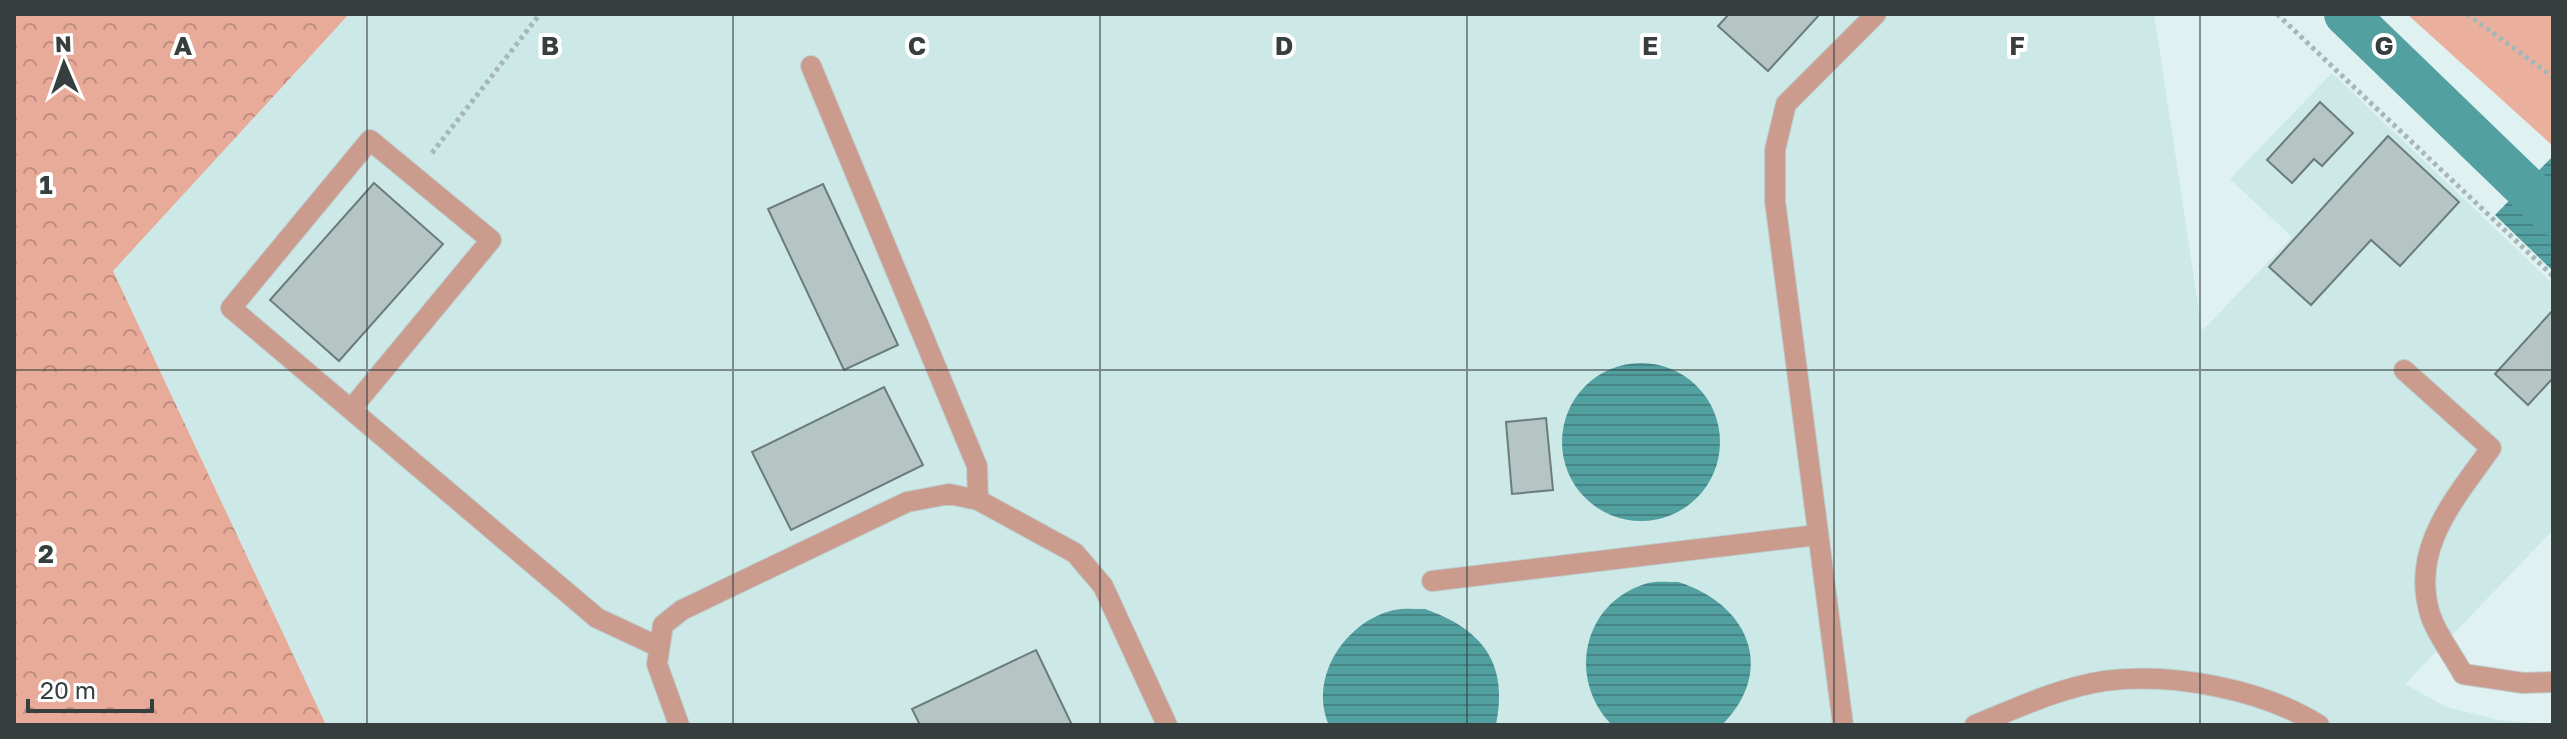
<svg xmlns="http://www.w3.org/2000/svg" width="2567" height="739" font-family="'Golos Text',sans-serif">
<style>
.built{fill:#cce8e7}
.forest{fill:url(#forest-crowns)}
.park{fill:#ebaf9d}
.water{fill:url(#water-rules)}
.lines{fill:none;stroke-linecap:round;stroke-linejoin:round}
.canal{stroke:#53a0a1;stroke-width:44}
.building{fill:#b4c5c4;stroke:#6c7c7c;stroke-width:2}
.lane-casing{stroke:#bdcdcd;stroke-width:22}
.path{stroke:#a7b6b6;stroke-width:5;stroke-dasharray:4 4;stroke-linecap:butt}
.lane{stroke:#cb9b8d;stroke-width:20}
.grid{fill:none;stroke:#373e3e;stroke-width:2;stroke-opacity:0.55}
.grid-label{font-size:26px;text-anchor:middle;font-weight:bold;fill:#373e3e;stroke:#fff;stroke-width:8;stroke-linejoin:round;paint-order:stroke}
</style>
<defs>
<pattern id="forest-crowns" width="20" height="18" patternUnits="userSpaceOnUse" patternTransform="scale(2)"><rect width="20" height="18" fill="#e8ab99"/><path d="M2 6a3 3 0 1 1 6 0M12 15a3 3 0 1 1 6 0" fill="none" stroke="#bd8d7e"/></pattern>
<pattern id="water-rules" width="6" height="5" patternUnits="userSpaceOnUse" patternTransform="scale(2)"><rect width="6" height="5" fill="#53a0a1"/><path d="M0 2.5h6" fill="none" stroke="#468485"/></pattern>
</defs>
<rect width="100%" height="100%" fill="#dff1f1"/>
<polygon class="built" points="14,14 2154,14 2202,331 2292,237 2230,179 2332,73 2553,284 2553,530 2405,684 2446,707 2499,720 2553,725 14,725"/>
<polygon class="forest" points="14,14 349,14 113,271 326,725 14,725"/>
<polygon class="park" points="2407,14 2553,14 2553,146"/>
<g class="water">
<polygon points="2553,156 2553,271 2495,215"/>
<circle cx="1641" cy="442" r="79"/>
<path d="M1678,582C1747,603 1778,669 1722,725H1612C1567,679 1582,602 1648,583C1657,581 1669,582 1678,582Z"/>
<path d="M1425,609C1482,629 1509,663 1496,725H1329C1308,677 1346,621 1394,610C1403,608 1415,609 1425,609Z"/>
</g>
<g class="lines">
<polyline class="canal" points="2346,14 2553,214"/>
</g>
<g class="building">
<polygon points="1729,14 1820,14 1768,71 1718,26"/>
<polygon points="2320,102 2353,133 2322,166 2314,159 2292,183 2267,160"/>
<polygon points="2388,136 2459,202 2400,266 2371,240 2311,305 2269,267"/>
<polygon points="374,183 443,244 339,361 270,300"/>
<polygon points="823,184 898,345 844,370 768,209"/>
<polygon points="2553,310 2553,378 2528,405 2495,374"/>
<polygon points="884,387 923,465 791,530 752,452"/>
<polygon points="1546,418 1553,490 1512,494 1506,422"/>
<polygon points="1036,650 1072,725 920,725 912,709"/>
</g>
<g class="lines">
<defs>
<g id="lane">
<polyline points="811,66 977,466 978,500"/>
<path d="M2404,370L2491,448C2455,499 2410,548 2430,614C2436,634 2453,655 2463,674L2523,683L2553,682"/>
<polyline points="352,408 491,240 370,140 231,308 597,618 657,646"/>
<polyline points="1432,581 1817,535"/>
<polyline points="679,725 657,664 663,625 682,610 907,502 949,494 978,500 1075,553 1103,586 1167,725"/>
<polyline points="1843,725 1775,201 1775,150 1786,104 1876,14"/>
<path d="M1975,725C2017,708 2059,688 2104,681C2171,672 2262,689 2319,725"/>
</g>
</defs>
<use href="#lane" class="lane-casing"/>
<g class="path">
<polyline points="2277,14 2553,276"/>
<polyline points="2467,14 2553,77"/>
<polyline points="432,153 540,14"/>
</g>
<use href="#lane" class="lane"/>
</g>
<path class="grid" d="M367,14V725M733,14V725M1100,14V725M1467,14V725M1834,14V725M2200,14V725M14,370H2553"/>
<g class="grid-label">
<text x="183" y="55">A</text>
<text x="550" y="55">B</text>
<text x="917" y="55">C</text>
<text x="1284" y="55">D</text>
<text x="1650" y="55">E</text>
<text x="2017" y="55">F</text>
<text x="2384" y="55">G</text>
<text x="46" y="194">1</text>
<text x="46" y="563">2</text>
</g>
<rect width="2567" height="739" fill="none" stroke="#373e3e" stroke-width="32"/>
<g transform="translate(64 64) rotate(358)" stroke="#ffffff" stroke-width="6" paint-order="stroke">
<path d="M0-6L14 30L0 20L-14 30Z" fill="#373e3e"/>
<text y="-12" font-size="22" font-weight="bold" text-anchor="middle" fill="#373e3e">N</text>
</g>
<path d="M28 699v12h124v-12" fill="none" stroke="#373e3e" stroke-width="4"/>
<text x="40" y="699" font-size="24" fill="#373e3e" stroke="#ffffff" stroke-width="6" paint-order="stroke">20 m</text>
</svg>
